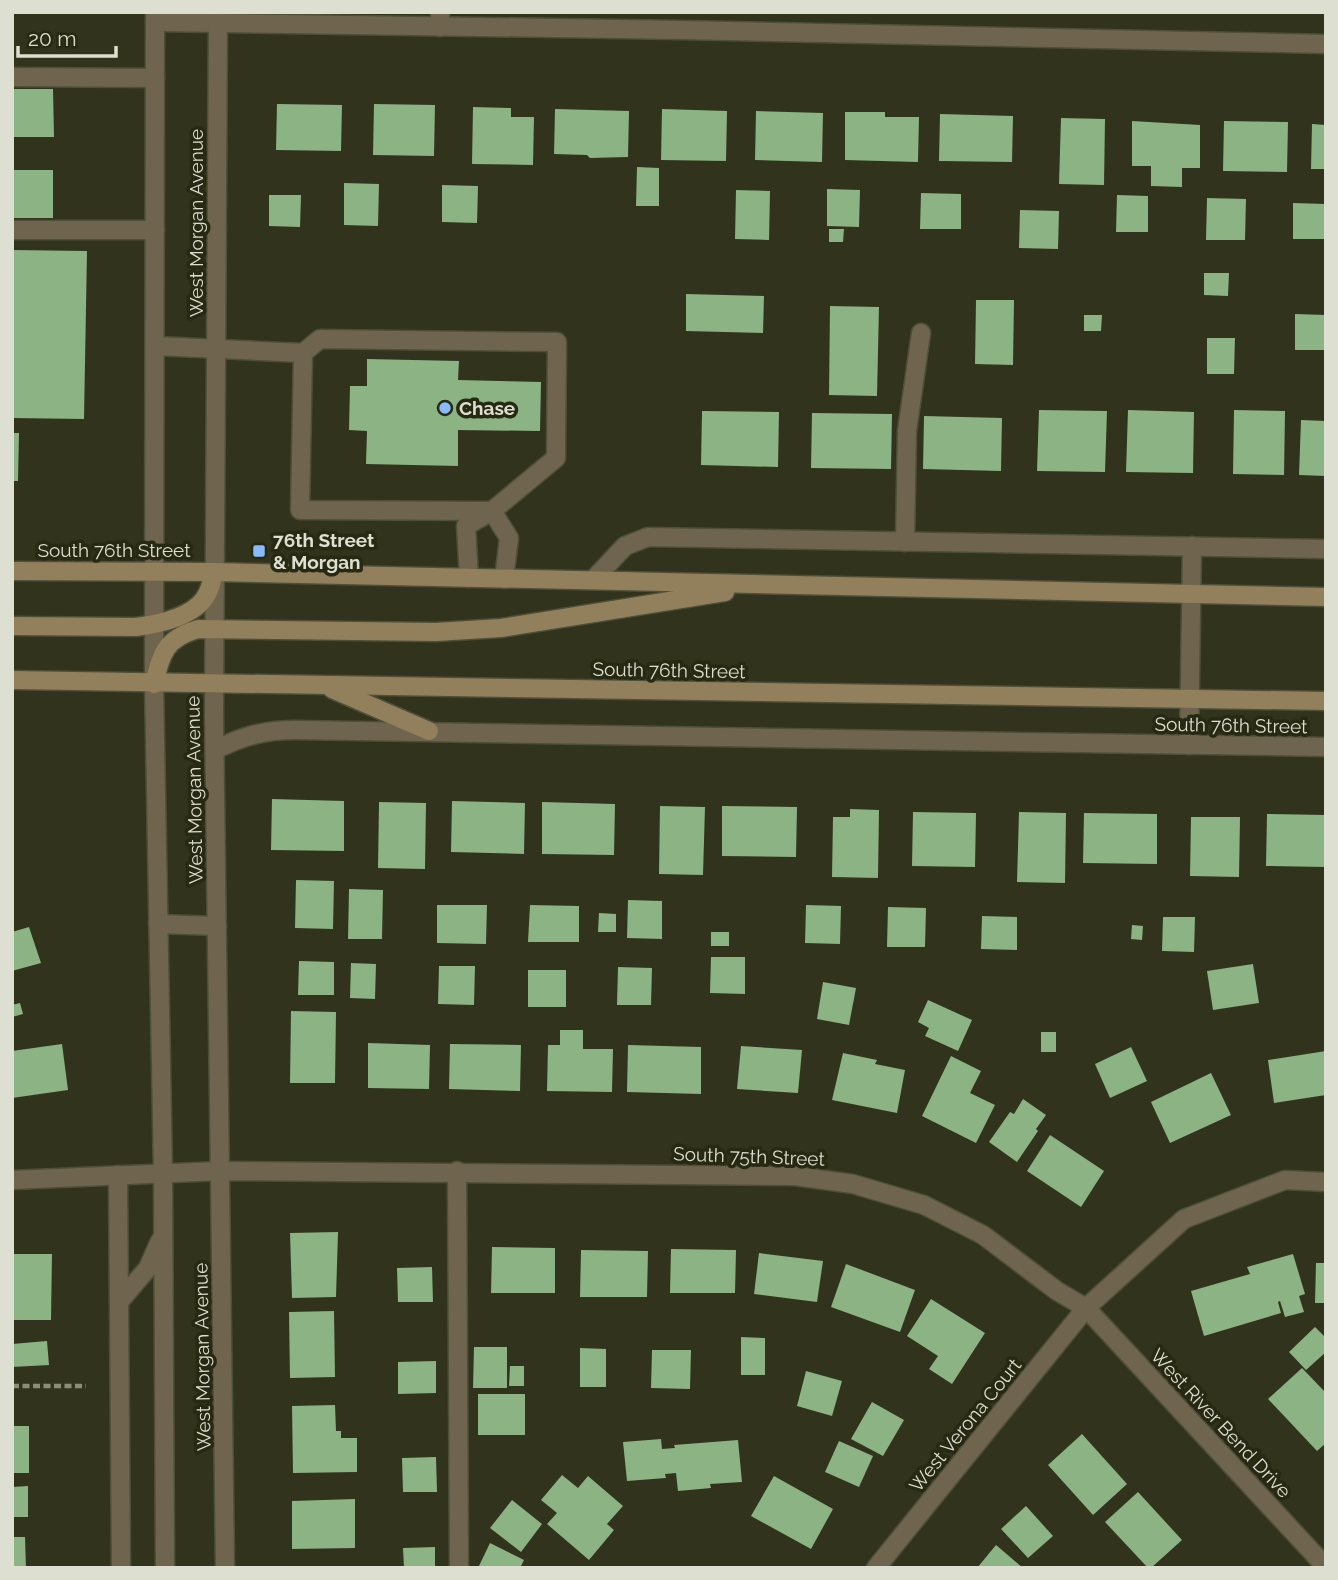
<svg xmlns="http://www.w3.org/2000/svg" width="1338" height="1580" font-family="Raleway,sans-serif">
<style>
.building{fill:#8bb383}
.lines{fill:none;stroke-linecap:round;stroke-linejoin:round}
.service-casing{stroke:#4d4f39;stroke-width:21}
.minor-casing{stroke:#4d4f39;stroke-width:21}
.tertiary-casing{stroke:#4d4f39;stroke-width:21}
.secondary-casing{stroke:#4d4f39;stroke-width:21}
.path{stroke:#8b8d7b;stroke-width:4.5;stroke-dasharray:7 3.5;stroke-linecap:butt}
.service{stroke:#6f644e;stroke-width:18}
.minor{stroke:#6f644e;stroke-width:18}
.tertiary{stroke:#6f644e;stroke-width:18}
.secondary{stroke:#927f5c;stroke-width:18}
.poi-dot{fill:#89bafc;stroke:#272912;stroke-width:2.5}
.labels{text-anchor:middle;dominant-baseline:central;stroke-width:7;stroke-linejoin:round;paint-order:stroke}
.street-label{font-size:19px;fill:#dddfd1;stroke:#272912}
.poi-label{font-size:19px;font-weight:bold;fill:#dddfd1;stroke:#272912;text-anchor:start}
</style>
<rect width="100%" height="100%" fill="#31331c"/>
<g class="building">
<polygon points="12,89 53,89 54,137 12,137"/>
<polygon points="277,104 342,105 341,151 276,150"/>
<polygon points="374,104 435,105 434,156 373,155"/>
<polygon points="473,107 511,108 511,117 534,117 533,165 472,164"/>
<polygon points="555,109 629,111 628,157 590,158 587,155 554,154"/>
<polygon points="662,109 727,111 726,161 661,160"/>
<polygon points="756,111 823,113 822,162 755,160"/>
<polygon points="845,112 885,112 885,117 919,117 918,162 845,160"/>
<polygon points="940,114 1013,116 1012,162 939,161"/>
<polygon points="1061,118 1105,119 1104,185 1059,184"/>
<polygon points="1132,121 1200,125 1200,168 1182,168 1182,187 1151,186 1151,166 1132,166"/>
<polygon points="1224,121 1288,122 1287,172 1223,171"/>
<polygon points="1312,124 1326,125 1326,169 1311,169"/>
<polygon points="637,167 659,168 659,206 636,206"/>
<rect x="12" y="170" width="41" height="48"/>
<polygon points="344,183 379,184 378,226 344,225"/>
<polygon points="442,185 478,186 477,223 442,222"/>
<polygon points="827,189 860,190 859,227 827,226"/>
<polygon points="736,190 770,191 769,240 735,239"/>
<polygon points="921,193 961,194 961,229 920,229"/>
<polygon points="269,195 301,195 300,227 269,226"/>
<polygon points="1117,195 1148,196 1148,232 1116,232"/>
<polygon points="1207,198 1246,199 1245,240 1206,240"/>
<polygon points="1293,203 1326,204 1326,239 1293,239"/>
<polygon points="1020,210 1059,211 1058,249 1019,248"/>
<polygon points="829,229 844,229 843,242 829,242"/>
<polygon points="12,250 87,251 84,419 12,418"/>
<polygon points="1204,273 1229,273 1228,296 1204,295"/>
<polygon points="686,294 764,296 763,333 686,331"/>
<polygon points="976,300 1014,300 1013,365 975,364"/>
<polygon points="830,306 879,307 877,396 829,395"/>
<polygon points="1295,314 1326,315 1326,350 1295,350"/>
<polygon points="1084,315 1102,315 1101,331 1084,331"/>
<polygon points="1207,338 1235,338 1234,374 1207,374"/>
<polygon points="367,359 459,361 458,380 541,382 540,431 458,430 458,466 366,464 367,431 349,430 350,386 367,386"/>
<polygon points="1039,410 1107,411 1105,472 1037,471"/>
<polygon points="1128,410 1194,412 1193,473 1126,472"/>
<polygon points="1234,410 1285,411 1284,475 1233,474"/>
<polygon points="702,411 779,412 778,467 701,465"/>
<polygon points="812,413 892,414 891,469 811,468"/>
<polygon points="924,416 1002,418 1001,471 923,469"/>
<polygon points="1301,420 1326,421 1326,476 1299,475"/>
<polygon points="12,433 19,433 18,481 12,481"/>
<polygon points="272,799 344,801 344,851 271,850"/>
<polygon points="452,801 525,803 524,854 451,852"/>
<polygon points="379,802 426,803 425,869 378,868"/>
<polygon points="542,802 615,804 614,855 542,854"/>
<polygon points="660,806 705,807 703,875 659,874"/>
<polygon points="722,806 797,807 796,857 722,856"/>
<polygon points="850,809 879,810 878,878 832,877 833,817 850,817"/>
<polygon points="913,812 976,813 975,867 912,866"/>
<polygon points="1019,812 1066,813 1065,883 1017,882"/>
<polygon points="1084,813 1157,814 1157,864 1083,863"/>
<polygon points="1267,814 1326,815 1326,867 1266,866"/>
<polygon points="1191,817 1240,817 1239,877 1190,876"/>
<polygon points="296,880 334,881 333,929 295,928"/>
<polygon points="349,889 383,890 382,939 348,939"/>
<polygon points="628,900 662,901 662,939 627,938"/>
<polygon points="437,905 487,905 486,944 437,943"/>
<polygon points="530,905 579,906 579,942 528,942"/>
<polygon points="806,905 841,906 840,944 805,943"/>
<polygon points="888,907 926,908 925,947 887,947"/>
<polygon points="599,913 616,914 616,932 598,932"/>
<polygon points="982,916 1017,917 1017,950 981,949"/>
<polygon points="1163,917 1195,917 1194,952 1162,951"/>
<polygon points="1132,925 1143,926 1142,940 1131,939"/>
<polygon points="29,927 41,963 12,971 12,932"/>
<rect x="711" y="932" width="18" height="14"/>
<polygon points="711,957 745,957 745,994 710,993"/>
<polygon points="299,961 334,962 334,995 298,995"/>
<polygon points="351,963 376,964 375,999 350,998"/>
<polygon points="1253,964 1259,1003 1213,1010 1207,971"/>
<polygon points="439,966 475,966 474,1005 438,1004"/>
<polygon points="618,967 652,968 651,1005 617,1005"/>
<rect x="528" y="970" width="38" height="37"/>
<polygon points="823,982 856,988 849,1025 817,1019"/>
<polygon points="928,1000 972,1020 958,1051 925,1036 929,1028 918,1022"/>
<polygon points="20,1003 23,1014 12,1017 12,1005"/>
<polygon points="291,1011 336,1012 335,1083 290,1083"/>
<polygon points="560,1030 583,1030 583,1049 613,1049 612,1092 547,1091 548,1045 560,1045"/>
<rect x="1041" y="1032" width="15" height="20"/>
<polygon points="368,1043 430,1045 429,1089 368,1088"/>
<polygon points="62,1044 68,1090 12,1098 12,1051"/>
<polygon points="450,1044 521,1045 520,1091 449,1089"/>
<polygon points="628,1045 701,1047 701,1094 627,1092"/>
<polygon points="741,1046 802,1050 798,1093 737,1089"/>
<polygon points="1131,1047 1147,1081 1110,1098 1095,1064"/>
<polygon points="1326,1051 1326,1095 1274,1103 1268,1060"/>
<polygon points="843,1053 877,1060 875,1064 905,1070 897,1113 832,1100"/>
<polygon points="951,1056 981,1071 970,1093 995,1105 976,1143 922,1116"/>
<polygon points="1211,1073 1231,1115 1170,1143 1151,1102"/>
<polygon points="1023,1099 1046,1115 1036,1129 1038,1131 1017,1162 989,1142 1010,1112 1014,1114"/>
<polygon points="1050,1135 1104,1171 1081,1207 1027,1171"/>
<polygon points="338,1232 336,1297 292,1298 290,1233"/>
<polygon points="492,1247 555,1248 555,1293 491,1293"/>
<polygon points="671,1249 736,1250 735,1293 670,1293"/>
<polygon points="581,1250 648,1251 647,1297 580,1297"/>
<polygon points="759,1253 823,1261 817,1302 754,1294"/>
<polygon points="12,1254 52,1254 51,1320 12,1320"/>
<polygon points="1293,1254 1305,1294 1299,1296 1304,1312 1285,1317 1280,1301 1278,1302 1281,1313 1204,1336 1191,1291 1250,1274 1247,1267"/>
<polygon points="1316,1263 1326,1263 1326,1303 1315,1303"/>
<polygon points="846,1264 915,1290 900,1332 831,1307"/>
<polygon points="432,1267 433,1302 398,1302 397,1268"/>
<polygon points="931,1299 985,1333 952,1384 929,1369 938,1356 907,1336"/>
<polygon points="334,1311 335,1377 290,1378 289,1312"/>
<polygon points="1315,1327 1326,1338 1326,1352 1306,1370 1289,1352"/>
<polygon points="741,1337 765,1338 765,1375 741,1375"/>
<polygon points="47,1341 49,1365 12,1367 12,1344"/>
<polygon points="474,1347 507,1347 507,1388 473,1388"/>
<polygon points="580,1348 606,1349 606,1387 580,1387"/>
<polygon points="652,1350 691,1350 690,1389 651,1388"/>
<polygon points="436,1361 436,1393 398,1394 398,1362"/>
<polygon points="510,1366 524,1366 524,1386 509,1386"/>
<polygon points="1302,1368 1326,1393 1326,1443 1317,1451 1268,1399"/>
<polygon points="806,1371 842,1381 832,1416 797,1406"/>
<rect x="478" y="1394" width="47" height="41"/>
<polygon points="872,1402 904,1420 883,1456 851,1439"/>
<polygon points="335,1405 336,1431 341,1431 341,1438 357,1438 357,1472 293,1473 292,1406"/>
<rect x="12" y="1426" width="17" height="47"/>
<polygon points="1082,1434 1127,1484 1093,1515 1048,1465"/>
<polygon points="661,1439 662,1449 675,1448 674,1445 738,1440 742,1482 710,1484 711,1488 678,1491 676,1473 665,1474 666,1478 627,1481 623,1442"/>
<polygon points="839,1441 873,1456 859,1487 825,1472"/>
<polygon points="436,1457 437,1492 403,1492 402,1458"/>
<polygon points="562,1475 578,1488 588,1476 623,1506 607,1524 614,1530 589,1560 547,1524 557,1513 541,1500"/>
<polygon points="774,1476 833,1509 811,1549 751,1516"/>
<polygon points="28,1486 28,1517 12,1517 12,1487"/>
<polygon points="1138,1492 1182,1540 1151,1568 1148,1568 1105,1522"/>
<polygon points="355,1499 355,1548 292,1549 292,1501"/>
<polygon points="512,1500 542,1524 521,1552 490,1528"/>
<polygon points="1026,1506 1053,1536 1028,1558 1001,1529"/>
<polygon points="12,1537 25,1537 26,1568 12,1568"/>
<polygon points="490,1543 524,1560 520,1568 478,1568"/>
<polygon points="996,1545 1023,1568 977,1568"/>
<polygon points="435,1547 435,1568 404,1568 403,1548"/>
</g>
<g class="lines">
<defs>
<g id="service">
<polyline points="440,12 440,27"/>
<polyline points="12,77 155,78"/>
<polyline points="12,230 155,230"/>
<polyline points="156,346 303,353 320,339 557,342 556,458 492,511 466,526 469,578"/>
<polyline points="303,353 300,510 490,511"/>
<polyline points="492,511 509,538 504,579"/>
<polyline points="905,542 907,431 921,333"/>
<polyline points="457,1171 459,1568"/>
</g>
<g id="minor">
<polyline points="155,22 681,30 1326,44"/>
<polyline points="593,580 625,546 648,537 1326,549"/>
<polyline points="1189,745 1192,546"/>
<path d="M215,750C243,736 264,730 296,730L1326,747"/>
<polyline points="118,1175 121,1568"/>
<polyline points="12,1180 220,1171 795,1176 853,1184 924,1205 983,1235 1057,1291 1086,1308 1326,1567"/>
<polyline points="876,1568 1086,1308 1184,1219 1285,1180 1326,1182"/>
</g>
<g id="tertiary">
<polyline points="155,12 154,684 163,1173 165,1568"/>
<polyline points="218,12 214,714 225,1568"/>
<polyline points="158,924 217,926"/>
<polyline points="119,1302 148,1268 160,1241"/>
</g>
<g id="secondary">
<polyline points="12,571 214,572 1326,597"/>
<path d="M12,626L136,627C158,624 190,618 204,599C210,591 212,581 214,572"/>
<polyline points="12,680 1326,701"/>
<path d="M154,684C162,652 165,639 198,629L436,632L501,628L725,592"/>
<polyline points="332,689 429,731"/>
</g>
</defs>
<use href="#service" class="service-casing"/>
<use href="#minor" class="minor-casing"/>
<use href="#tertiary" class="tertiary-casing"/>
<use href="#secondary" class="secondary-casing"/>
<polyline class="path" points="12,1386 86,1386"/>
<use href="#service" class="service"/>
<use href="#minor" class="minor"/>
<use href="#tertiary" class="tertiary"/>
<use href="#secondary" class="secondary"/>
</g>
<g class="poi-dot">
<circle cx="445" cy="408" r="7"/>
<rect x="252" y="544" width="14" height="14" rx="3.5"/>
</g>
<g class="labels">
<g class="street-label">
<text transform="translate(196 223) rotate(-90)">West Morgan Avenue</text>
<text x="114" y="550">South 76th Street</text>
<text transform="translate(669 670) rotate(1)">South 76th Street</text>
<text transform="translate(1231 725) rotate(1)">South 76th Street</text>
<text transform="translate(194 790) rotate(-91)">West Morgan Avenue</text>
<text transform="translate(749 1156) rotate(2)">South 75th Street</text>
<text transform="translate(202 1357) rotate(-91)">West Morgan Avenue</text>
<text transform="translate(1221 1423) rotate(47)">West River Bend Drive</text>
<text transform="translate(965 1425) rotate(-51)">West Verona Court</text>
</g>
<g class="poi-label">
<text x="459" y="408">Chase</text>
<text x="273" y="540">76th Street<tspan x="273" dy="22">&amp; Morgan</tspan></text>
</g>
</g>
<rect width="1338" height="1580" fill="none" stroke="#dddfd1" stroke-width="28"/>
<path d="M18 46v10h98v-10" fill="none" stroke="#dddfd1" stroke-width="3.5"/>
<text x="28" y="46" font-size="21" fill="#dddfd1" stroke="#272912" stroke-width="5" paint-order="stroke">20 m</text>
</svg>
